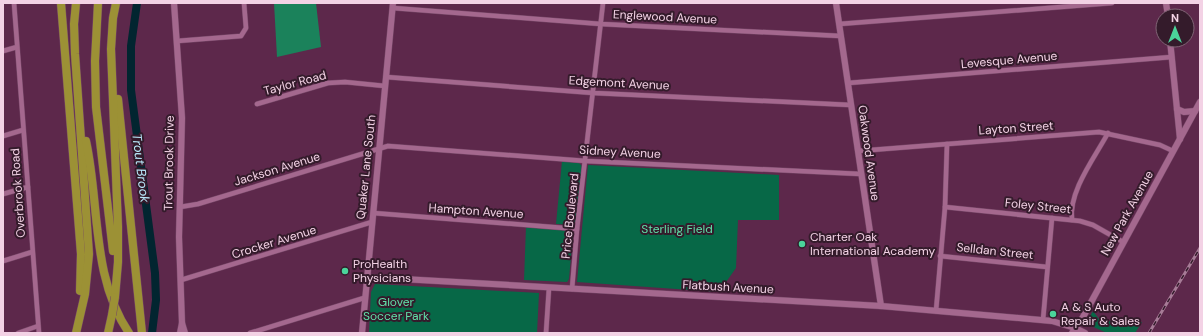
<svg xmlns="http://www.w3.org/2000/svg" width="1203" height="336" font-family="'DM Sans',sans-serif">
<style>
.green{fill:#076847}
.forest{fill:#1b825b}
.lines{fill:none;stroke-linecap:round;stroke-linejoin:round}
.river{stroke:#022530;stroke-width:8}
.street-casing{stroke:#764767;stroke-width:5.5}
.secondary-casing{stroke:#764767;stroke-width:7}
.highway-casing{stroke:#764767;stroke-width:9}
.street{stroke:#a4688e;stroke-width:4.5}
.secondary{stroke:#a4688e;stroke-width:6}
.highway{stroke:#9c9135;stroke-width:8}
.rail-casing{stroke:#a77c97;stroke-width:3}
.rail{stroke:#341b2b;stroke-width:1.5;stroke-dasharray:4.5;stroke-linecap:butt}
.highway-bridge-casing{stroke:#764767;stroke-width:9;stroke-linecap:butt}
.highway-bridge{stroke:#9c9135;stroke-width:8}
.poi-dot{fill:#4bd49b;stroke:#341b2b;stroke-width:1.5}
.labels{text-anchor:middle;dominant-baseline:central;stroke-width:4;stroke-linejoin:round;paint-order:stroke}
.street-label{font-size:12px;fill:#f3d2e5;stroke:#341b2b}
.park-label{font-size:12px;fill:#61e0a9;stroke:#341b2b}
.poi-label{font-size:12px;fill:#f3d2e5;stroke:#341b2b;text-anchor:start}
.water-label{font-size:13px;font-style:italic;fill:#baebfd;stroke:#341b2b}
</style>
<rect width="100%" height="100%" fill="#5d284b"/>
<g class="green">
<polygon points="562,161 579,163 583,167 577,223 573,225 556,224"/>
<polygon points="588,165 779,175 779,220 738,220 736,268 719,292 577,282"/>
<polygon points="526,227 571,231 573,234 569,279 567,282 524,280"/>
<polygon points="375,284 539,293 537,333 369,333 371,292"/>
<polygon points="1093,311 1099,319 1122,323 1123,320 1142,322 1135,333 1107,333 1089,325 1089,318"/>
</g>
<polygon class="forest" points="274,3 316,3 321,47 277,57"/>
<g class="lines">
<polyline class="river" points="137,3 131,46 131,90 155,273 156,300 152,333"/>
<defs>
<g id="street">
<polyline points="14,3 39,333"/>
<polyline points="393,8 601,24 841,36"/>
<polyline points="839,24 1112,3"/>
<polyline points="177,41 241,36 246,28 244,3"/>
<polyline points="3,51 17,47"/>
<polyline points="386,77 594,93 851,105"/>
<polyline points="848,83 1172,57"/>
<polyline points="257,104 328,83 345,82 385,86"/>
<polyline points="3,136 23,130"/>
<polyline points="858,151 1099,132 1160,145 1173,151"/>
<polyline points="3,194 28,187"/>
<polyline points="180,207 198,204 388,146 586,161 861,174"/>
<polyline points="945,207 1080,221 1093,225 1123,242"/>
<polyline points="373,213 577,229"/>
<path d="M1072,220C1068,192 1095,157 1108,133"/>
<polyline points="940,256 1047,267"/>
<polyline points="3,261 32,252"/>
<polyline points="181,280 372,222"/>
<polyline points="572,289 577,229 603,3"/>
<polyline points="936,311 945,207 947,144"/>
<polyline points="1043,320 1052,218"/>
<polyline points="18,333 38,326"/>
<polyline points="250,333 364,298"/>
<polyline points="546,333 549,288"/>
</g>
<g id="secondary">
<polyline points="174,3 182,118 179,237 182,323 180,333"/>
<polyline points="836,3 881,306"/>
<polyline points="1166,3 1168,16"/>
<polyline points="1170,40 1180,139"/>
<polyline points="1177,109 1184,112 1195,111"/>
<polyline points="366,277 881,306 1052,321 1075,328 1085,333"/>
<polyline points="182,323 185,333"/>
<polyline points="362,333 393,3"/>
<polyline points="1072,333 1083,317 1200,102"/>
</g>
<g id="highway">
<polyline points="61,3 81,254 80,291"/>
<polyline points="76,3 74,24 75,54 89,254 85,294 76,333"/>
<polyline points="98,3 95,61 96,107 113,251"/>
<polyline points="118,99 142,333"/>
<path d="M86,141C100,205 91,277 129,333"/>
<polyline points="115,297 118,262 118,227 111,49 113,18 116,3"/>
<polyline points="108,333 112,315"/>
</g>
</defs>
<use href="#street" class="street-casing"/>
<use href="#secondary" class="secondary-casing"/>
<use href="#highway" class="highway-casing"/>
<use href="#street" class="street"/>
<use href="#secondary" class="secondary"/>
<use href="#highway" class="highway"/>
<defs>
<polyline id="rail" points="1149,333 1200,248"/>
</defs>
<use href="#rail" class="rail-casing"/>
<use href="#rail" class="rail"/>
<defs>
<polyline id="highway-bridge" points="112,315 115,297"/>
</defs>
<use href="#highway-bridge" class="highway-bridge-casing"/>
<use href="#highway-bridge" class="highway-bridge"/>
</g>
<g class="poi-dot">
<circle cx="802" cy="244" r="4"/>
<circle cx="345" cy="271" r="4"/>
<circle cx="1053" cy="314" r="4"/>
</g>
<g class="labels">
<g class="street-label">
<text transform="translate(665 17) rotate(3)">Englewood Avenue</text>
<text transform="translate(1009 60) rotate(-5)">Levesque Avenue</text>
<text transform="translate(295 83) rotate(-15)">Taylor Road</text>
<text transform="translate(619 83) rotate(3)">Edgemont Avenue</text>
<text transform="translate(1016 128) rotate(-4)">Layton Street</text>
<text transform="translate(620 152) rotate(3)">Sidney Avenue</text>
<text transform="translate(869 153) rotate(82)">Oakwood Avenue</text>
<text transform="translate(169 163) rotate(-89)">Trout Brook Drive</text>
<text transform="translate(366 167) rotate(-84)">Quaker Lane South</text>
<text transform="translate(277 169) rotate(-17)">Jackson Avenue</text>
<text transform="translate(18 193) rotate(-94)">Overbrook Road</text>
<text transform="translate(1038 206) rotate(6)">Foley Street</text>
<text transform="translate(476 211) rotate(4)">Hampton Avenue</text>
<text transform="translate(1127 213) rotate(-61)">New Park Avenue</text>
<text transform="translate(570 216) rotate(-84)">Price Boulevard</text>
<text transform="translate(274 242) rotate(-17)">Crocker Avenue</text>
<text transform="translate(995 251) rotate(6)">Selldan Street</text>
<text transform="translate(728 287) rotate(3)">Flatbush Avenue</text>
</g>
<g class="park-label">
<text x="677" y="229">Sterling Field</text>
<text x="396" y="302">Glover<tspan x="396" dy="14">Soccer Park</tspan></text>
</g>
<g class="poi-label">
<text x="810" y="237">Charter Oak<tspan x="810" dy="14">International Academy</tspan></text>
<text x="353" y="264">ProHealth<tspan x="353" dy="14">Physicians</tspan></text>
<text x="1061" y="307">A &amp; S Auto<tspan x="1061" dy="14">Repair &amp; Sales</tspan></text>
</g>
<g class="water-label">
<text transform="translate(141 168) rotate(83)">Trout Brook</text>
</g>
</g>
<rect width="1203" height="336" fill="none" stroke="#f3d2e5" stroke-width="8"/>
<g transform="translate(1175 28)"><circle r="19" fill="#341b2b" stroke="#806475"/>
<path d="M0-3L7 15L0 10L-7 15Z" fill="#4bd49b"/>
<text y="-6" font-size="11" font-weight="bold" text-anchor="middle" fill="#f3d2e5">N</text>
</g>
</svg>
